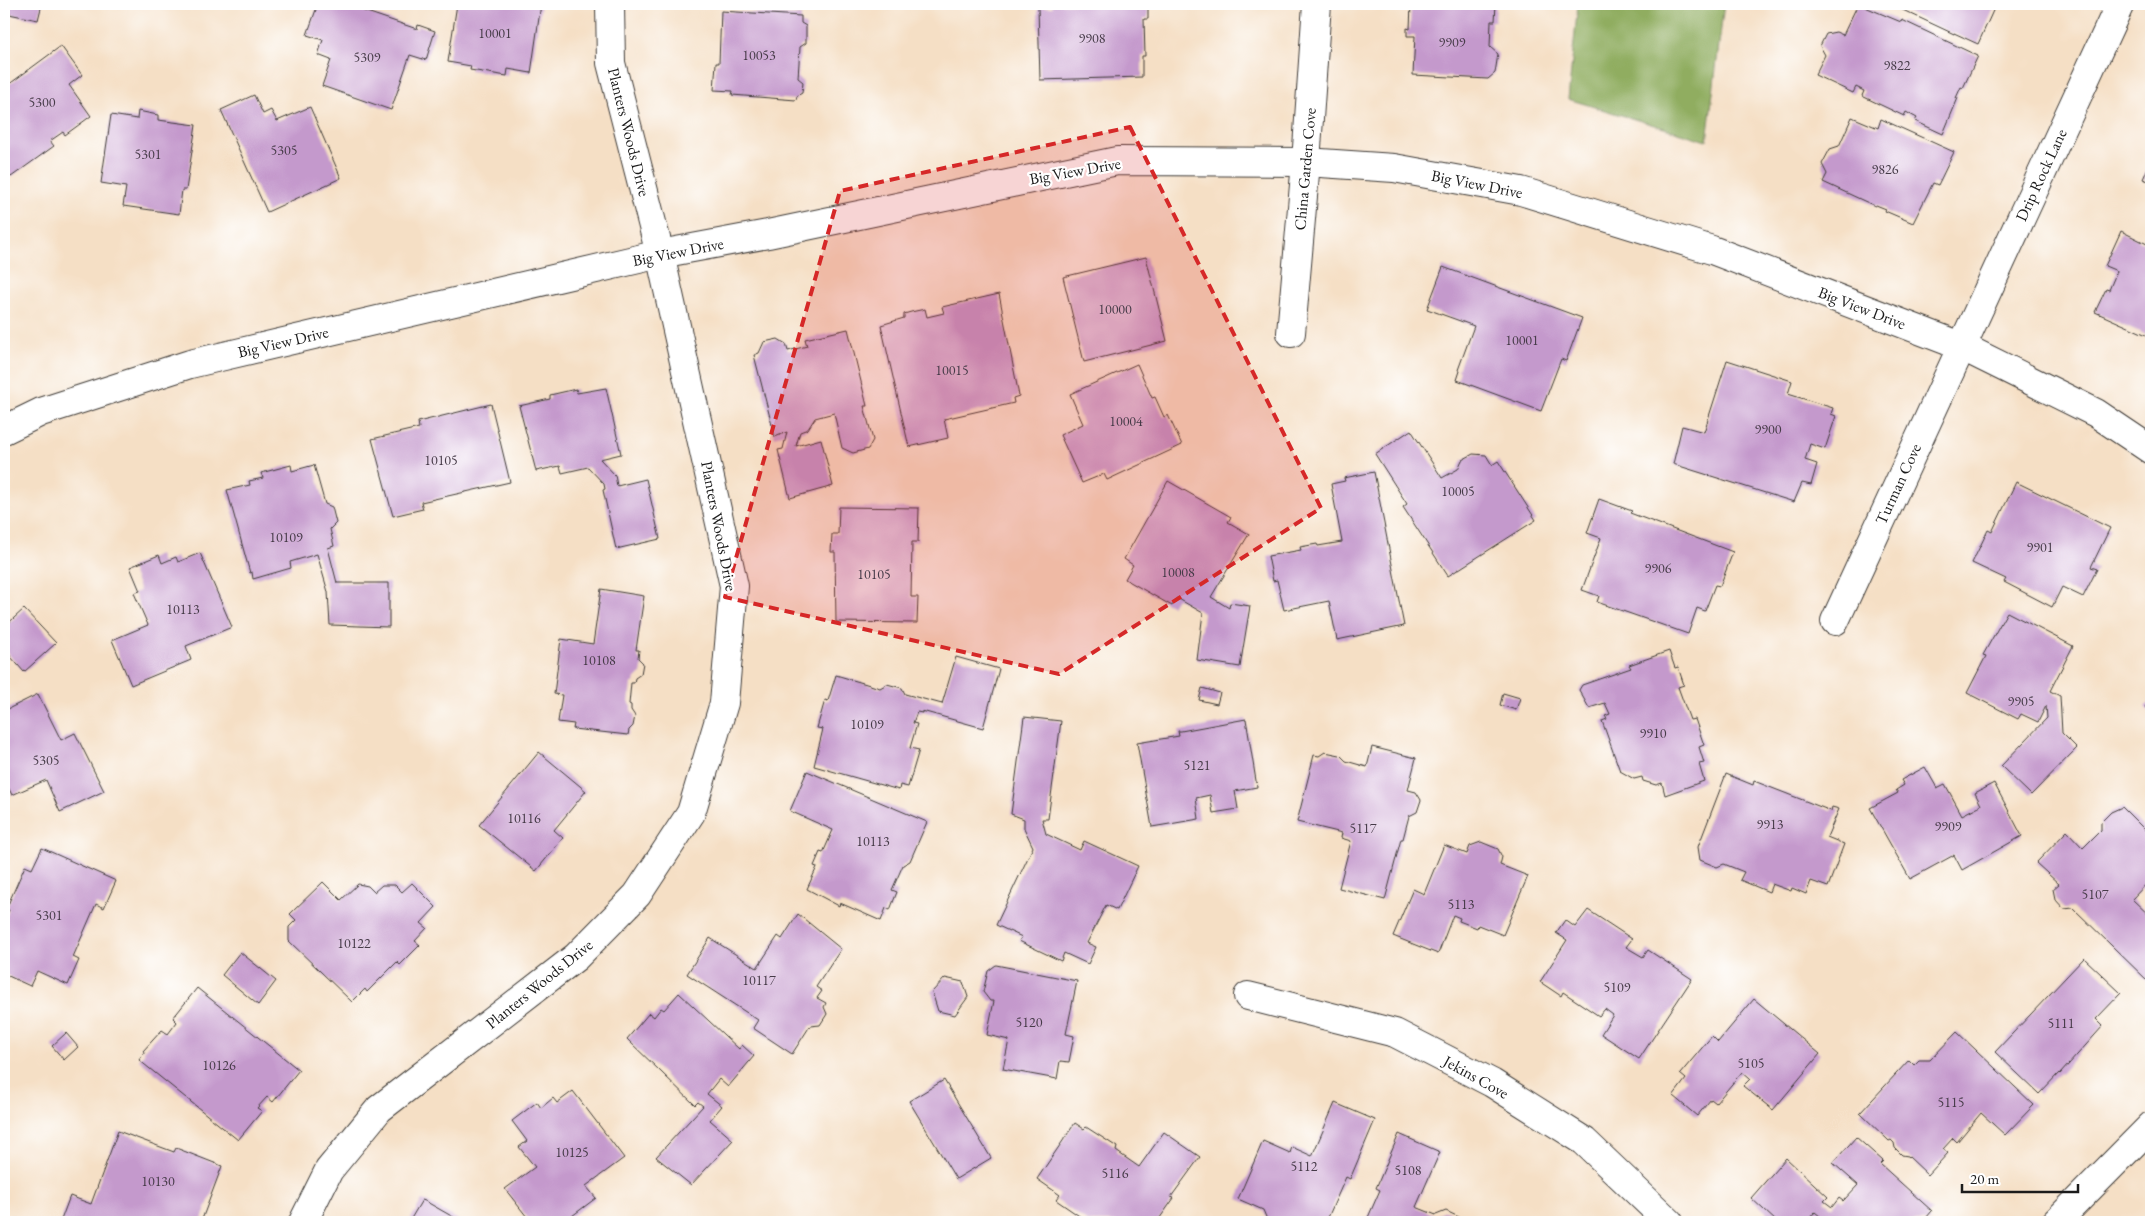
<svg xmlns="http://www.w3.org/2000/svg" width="2155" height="1226" font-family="'EB Garamond',serif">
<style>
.forest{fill:#90ad60;stroke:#56643e}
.building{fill:#c499cc}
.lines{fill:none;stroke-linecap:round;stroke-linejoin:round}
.minor-casing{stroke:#3d3935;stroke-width:30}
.minor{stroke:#fff;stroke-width:28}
.marked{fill:#d62828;fill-opacity:0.2;stroke:#d62828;stroke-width:4;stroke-dasharray:10 6;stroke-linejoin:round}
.labels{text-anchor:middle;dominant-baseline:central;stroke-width:4.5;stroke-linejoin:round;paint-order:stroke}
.number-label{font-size:14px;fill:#463b48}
.street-label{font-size:16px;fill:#1c1c1c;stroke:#fff}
</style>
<rect width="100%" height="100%" fill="#fff"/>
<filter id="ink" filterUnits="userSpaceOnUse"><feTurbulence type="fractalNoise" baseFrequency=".02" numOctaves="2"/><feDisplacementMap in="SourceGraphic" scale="10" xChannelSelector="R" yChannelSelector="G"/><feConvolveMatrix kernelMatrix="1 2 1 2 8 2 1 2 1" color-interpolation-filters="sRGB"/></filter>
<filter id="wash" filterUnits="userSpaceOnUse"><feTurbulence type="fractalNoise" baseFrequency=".0096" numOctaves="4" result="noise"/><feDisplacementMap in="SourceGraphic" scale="20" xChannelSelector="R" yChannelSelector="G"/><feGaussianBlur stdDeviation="1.12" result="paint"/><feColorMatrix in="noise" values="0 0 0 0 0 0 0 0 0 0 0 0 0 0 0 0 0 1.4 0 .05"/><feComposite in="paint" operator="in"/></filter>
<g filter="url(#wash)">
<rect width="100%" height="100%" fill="#f5dfc5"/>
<polygon class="forest" points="1578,4 1724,4 1707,141 1568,99"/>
<g id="blocks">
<g class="building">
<polygon points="4,4 42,4 38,20 4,13"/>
<polygon points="318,4 354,4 361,6 361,10 417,29 418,25 435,31 426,60 410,55 391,110 322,86 331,60 318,55 323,40 307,35"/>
<polygon points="457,4 541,4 531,73 508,69 507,76 470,70 471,66 448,62"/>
<polygon points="1052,4 1148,4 1148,19 1144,19 1145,56 1142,56 1142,77 1040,80 1038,7 1053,7"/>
<polygon points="1411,4 1496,4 1495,21 1491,21 1490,47 1498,54 1495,73 1488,79 1413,75 1415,36 1407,36 1407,28 1410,29"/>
<polygon points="1858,4 1901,22 1902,20 1978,56 1963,88 1961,87 1956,98 1958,98 1943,134 1915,121 1917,118 1906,112 1904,116 1862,96 1864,91 1856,87 1853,93 1815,75 1825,55 1820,46 1826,34 1836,32 1843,35"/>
<polygon points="1890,4 1996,4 1978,44 1954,33 1954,34"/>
<polygon points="721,11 801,16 801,23 806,26 806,43 800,47 798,78 803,82 802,93 797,96 796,100 732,95 733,91 714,90 716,63 719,63"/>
<polygon points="61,46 82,75 69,85 91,116 65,135 63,132 50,141 54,146 11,177 9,175 4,180 4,88"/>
<polygon points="254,95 263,114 271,110 277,121 310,107 341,178 267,212 221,110"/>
<polygon points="138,111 158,115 158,120 196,125 186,190 182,190 179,214 123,206 126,187 101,183 111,115 137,119"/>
<polygon points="1852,117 1878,128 1881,119 1954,152 1938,185 1933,183 1913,223 1885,211 1886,209 1876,205 1875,206 1823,182 1827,174 1822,164 1830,149 1839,146"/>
<polygon points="2151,161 2151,182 2143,179"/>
<polygon points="2121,231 2151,246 2151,337 2095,312 2106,289 2109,290 2117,271 2105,266"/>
<polygon points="1146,257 1167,341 1084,362 1063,277"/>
<polygon points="1443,267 1582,318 1566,361 1561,359 1541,411 1457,380 1460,371 1458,370 1474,326 1427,309"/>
<polygon points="999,294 1019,396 1013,398 1014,403 944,419 948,438 909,447 881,325 904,318 904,314 911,312 925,309 927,317 944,313 942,307"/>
<polygon points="848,329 867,406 864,406 873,440 868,449 853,453 842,448 834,413 815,418 808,429 800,432 796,446 821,439 833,486 790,498 778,450 783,449 787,432 775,437 754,355 759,353 764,342 778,339 786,344 788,351 807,346 805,339"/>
<polygon points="1727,360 1792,381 1788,394 1833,408 1831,414 1836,416 1825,449 1810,444 1805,460 1817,464 1811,485 1802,483 1794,502 1673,464 1682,426 1704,432"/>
<polygon points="1137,364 1152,398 1155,397 1164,417 1168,415 1182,445 1107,480 1104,474 1082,483 1060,435 1083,424 1070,394"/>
<polygon points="606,388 621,454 600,459 615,475 617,486 646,479 660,539 616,549 603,490 605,489 604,484 588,467 562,473 560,466 536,471 519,406 550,399 550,395 576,389 577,393"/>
<polygon points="491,404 510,482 421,502 423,509 393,516 372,439 419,428 418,422"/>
<polygon points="1411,430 1442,478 1458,469 1462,460 1473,454 1486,455 1492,465 1498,461 1536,520 1448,576 1403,507 1407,504 1375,454"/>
<polygon points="291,465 292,471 314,465 325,504 332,507 336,523 330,529 334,546 328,548 337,583 389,583 389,627 330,625 328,592 317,554 290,562 291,568 253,579 252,572 250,573 227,490 250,485 249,481 263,478 261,473"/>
<polygon points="1374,472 1404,626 1337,640 1329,601 1284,610 1277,580 1273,581 1268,556 1301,550 1300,547 1317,544 1318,546 1342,542 1331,484 1345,481 1344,478"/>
<polygon points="1168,481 1231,517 1228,522 1249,534 1211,597 1229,608 1230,603 1250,606 1240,667 1197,660 1203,613 1177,598 1172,606 1125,579 1133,565 1124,559"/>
<polygon points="2016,482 2110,528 2091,567 2097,569 2083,597 2062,587 2052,607 2004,582 2006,579 1972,563 1988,530 1992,532"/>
<polygon points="1599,499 1632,511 1630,513 1733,552 1720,586 1715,585 1705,611 1697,608 1688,634 1597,602 1599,596 1582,590 1601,538 1587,533"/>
<polygon points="839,507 919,508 918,542 912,542 911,597 918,597 917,623 836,622 835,552 831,552 832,534 838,534"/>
<polygon points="200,553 232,627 186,646 191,660 131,685 112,640 148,625 134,593 140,591 130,567 159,555 162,563 176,557 178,562"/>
<polygon points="601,589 644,596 636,650 639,650 638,658 643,663 641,674 635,678 634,683 631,683 629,704 631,705 631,710 635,716 633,726 629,730 628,735 573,729 574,724 558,722 562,695 554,694 561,639 593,644"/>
<polygon points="24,609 56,643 24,672 4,649 4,627"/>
<polygon points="2007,612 2073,646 2050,691 2060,696 2062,733 2077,748 2031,795 2001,766 2047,718 2046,706 2038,722 2021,714 2018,719 1967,693 1986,656 1983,655"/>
<polygon points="1669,651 1675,668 1678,667 1684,685 1678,687 1690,720 1695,719 1704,745 1699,747 1704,763 1699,764 1704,781 1665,795 1662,783 1656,785 1643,781 1642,777 1634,779 1620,771 1602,721 1607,719 1605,716 1610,714 1605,703 1589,708 1579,690 1582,685 1631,668 1629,665"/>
<polygon points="956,657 999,669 983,728 922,711 922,713 917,712 913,723 917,724 910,748 919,750 908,787 900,785 899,790 814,766 823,729 817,728 825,700 828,701 836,675 880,688 887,684 902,688 905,694 942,704"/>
<polygon points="1202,688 1220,693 1217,704 1199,700"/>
<polygon points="1503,693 1520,698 1516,710 1500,705"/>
<polygon points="38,694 61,740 75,733 104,791 60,812 46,780 12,795 8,787 4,788 4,711"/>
<polygon points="2151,700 2151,713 2145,707"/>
<polygon points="1024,717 1061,721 1048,819 1042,819 1046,834 1080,850 1084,841 1138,866 1117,910 1106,905 1087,943 1096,947 1088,964 1064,953 1061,961 1019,941 1022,937 996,925 1033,847 1024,828 1024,819 1011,814"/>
<polygon points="1246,719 1257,787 1235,791 1238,809 1213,813 1210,795 1196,798 1199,819 1152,827 1137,743 1179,736 1178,731 1181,731"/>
<polygon points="1372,747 1416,758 1408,790 1416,792 1421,800 1417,812 1409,816 1403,839 1401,839 1385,900 1339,888 1351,841 1341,838 1342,833 1297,822 1314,755 1319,756 1325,752 1340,755 1346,761 1367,767"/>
<polygon points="539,752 586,791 554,830 563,838 536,871 479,825"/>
<polygon points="1925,767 1937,788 1945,784 1962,815 1981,805 1975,793 1994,783 2022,836 1962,870 1954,855 1910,879 1870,808 1898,793 1896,790 1904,785 1901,780"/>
<polygon points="807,771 927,822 910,861 903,865 892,890 897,892 890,910 886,908 881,921 840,903 839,906 807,889 817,867 814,866 820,852 823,853 833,830 790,811"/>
<polygon points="1726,774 1753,785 1754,781 1831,811 1832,807 1839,809 1827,837 1844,844 1828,887 1811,881 1806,894 1792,888 1791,891 1772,884 1769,892 1740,880 1744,872 1724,864 1717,867 1700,860 1698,847"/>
<polygon points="2122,807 2151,836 2151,879 2132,899 2151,917 2151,984 2073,908 2064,909 2055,899 2053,889 2059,884 2036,863 2067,831 2083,848 2101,830 2101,822 2111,812"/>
<polygon points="1481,842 1498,849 1502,857 1500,865 1528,876 1503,935 1478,925 1477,928 1459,921 1460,918 1453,915 1438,954 1393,936 1413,889 1424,894 1444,845 1467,854 1470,846"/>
<polygon points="42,848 116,881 104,908 96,904 73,957 79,960 68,985 37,971 30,986 4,974 4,926 6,921 4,920 9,910 6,909 25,866 32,869"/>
<polygon points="323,882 341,900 358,884 368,886 374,892 382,885 395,885 402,892 412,883 436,907 421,923 427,928 415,941 420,945 400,965 397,962 367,992 365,989 352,1002 289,941 289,927 296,920 290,914"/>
<polygon points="1588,910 1632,939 1626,947 1643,957 1648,950 1692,979 1639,1059 1601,1034 1613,1015 1605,1009 1599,1016 1563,992 1561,996 1540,982 1567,940 1556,933 1565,920 1575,927"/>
<polygon points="798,914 841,949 816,987 822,991 817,998 826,1003 824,1007 827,1014 820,1025 810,1026 792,1054 753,1028 758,1020 687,974 710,938 757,968 778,936 782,939"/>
<polygon points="240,952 276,981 258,1005 222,975"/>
<polygon points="2084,958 2121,993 2096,1019 2103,1026 2060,1074 2059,1073 2039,1094 1995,1052"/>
<polygon points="996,965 1077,981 1066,1034 1074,1036 1069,1062 1060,1061 1057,1079 1003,1069 1009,1040 987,1035 994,1001 990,1001 983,992 988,971"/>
<polygon points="945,978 963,982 968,997 955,1015 938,1011 932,992"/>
<polygon points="197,988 299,1070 273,1102 267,1097 257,1108 262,1111 238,1140 139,1060 145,1052 143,1051 162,1030 168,1034 177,1022 173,1018"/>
<polygon points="679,993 739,1049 742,1045 754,1056 728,1087 719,1079 707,1094 722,1106 710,1120 733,1140 691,1185 656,1157 703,1106 698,1102 695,1105 627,1039 649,1013 654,1017 661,1008 664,1010"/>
<polygon points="1754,999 1820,1054 1773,1110 1743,1086 1750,1079 1742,1072 1716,1103 1711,1099 1697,1116 1673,1096 1686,1079 1680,1074 1712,1036 1718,1042"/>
<polygon points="1957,1032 2034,1105 2005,1135 1981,1113 1957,1142 1953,1138 1943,1149 1948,1153 1928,1175 1908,1156 1902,1155 1895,1148 1894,1143 1891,1140 1889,1141 1860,1113 1909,1060 1914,1065 1919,1060 1930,1060"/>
<polygon points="66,1033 78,1047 64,1060 52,1046"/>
<polygon points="944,1080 991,1158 956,1179 909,1101"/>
<polygon points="573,1091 624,1158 586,1186 596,1198 564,1222 531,1222 505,1189 535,1167 519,1147 527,1141 512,1121 537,1102 541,1108 553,1098 557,1103"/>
<polygon points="1335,1103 1375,1120 1350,1179 1346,1177 1326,1222 1268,1222 1263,1210 1238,1199 1263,1141 1290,1153 1292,1147 1312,1156"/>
<polygon points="1075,1123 1084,1129 1086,1127 1117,1147 1116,1151 1139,1167 1164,1132 1200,1157 1171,1197 1174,1198 1157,1222 1088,1222 1056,1200 1060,1195 1037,1179"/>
<polygon points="118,1131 174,1152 176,1148 222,1166 201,1222 64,1222 61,1220 70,1196 91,1204"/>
<polygon points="1399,1134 1440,1152 1416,1207 1436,1215 1446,1211 1463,1219 1465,1222 1366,1222 1380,1190 1376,1188"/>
<polygon points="1856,1137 1883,1161 1880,1164 1932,1211 1926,1218 1931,1222 1819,1222 1817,1221 1821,1217 1815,1212 1806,1222 1777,1222 1751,1198 1786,1158 1828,1197 1824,1201 1832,1207 1839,1198 1843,1201 1858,1185 1833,1163"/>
<polygon points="422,1200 425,1201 462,1222 409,1222"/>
<polygon points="912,1217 913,1222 896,1222"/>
</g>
</g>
</g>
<g filter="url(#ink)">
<use href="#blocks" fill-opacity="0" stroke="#3d3935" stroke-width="1"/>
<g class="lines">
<defs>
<g id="minor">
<polyline points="1291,333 1306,162 1317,4"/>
<polyline points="4,430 41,412 190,364 660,254 768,234 1117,161 1306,162 1394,168 1521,191 1712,250 1961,346 2096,413 2151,450"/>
<polyline points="1835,621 2120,4"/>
<polyline points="1248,996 1395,1033 1492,1083 1584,1141 1669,1222"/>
<polyline points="303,1222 329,1170 379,1109 576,957 637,895 691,813 724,703 734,586 660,254 611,63 610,4"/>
<polyline points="2056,1222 2151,1126"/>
</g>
</defs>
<use href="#minor" class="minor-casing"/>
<use href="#minor" class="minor"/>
</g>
</g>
<path class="marked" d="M1130,127L1321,508L1059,674L725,597L840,191Z"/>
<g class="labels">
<g class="number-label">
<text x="495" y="33">10001</text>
<text x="1092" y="38">9908</text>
<text x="1452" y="42">9909</text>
<text x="759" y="55">10053</text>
<text x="367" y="57">5309</text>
<text x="1897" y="65">9822</text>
<text x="42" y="102">5300</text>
<text x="284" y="150">5305</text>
<text x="148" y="154">5301</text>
<text x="1885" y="169">9826</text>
<text x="1115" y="309">10000</text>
<text x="1522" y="340">10001</text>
<text x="952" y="370">10015</text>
<text x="1126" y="421">10004</text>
<text x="1768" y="429">9900</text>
<text x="441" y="460">10105</text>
<text x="1458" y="491">10005</text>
<text x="286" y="537">10109</text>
<text x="2040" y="547">9901</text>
<text x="1658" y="568">9906</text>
<text x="1178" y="572">10008</text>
<text x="874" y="574">10105</text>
<text x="183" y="609">10113</text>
<text x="599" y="660">10108</text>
<text x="2021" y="701">9905</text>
<text x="867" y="724">10109</text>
<text x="1653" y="733">9910</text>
<text x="46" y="760">5305</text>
<text x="1197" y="765">5121</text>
<text x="524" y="818">10116</text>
<text x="1770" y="824">9913</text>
<text x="1948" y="826">9909</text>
<text x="1363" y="828">5117</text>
<text x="873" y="841">10113</text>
<text x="2095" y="894">5107</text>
<text x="1461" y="904">5113</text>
<text x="49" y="915">5301</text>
<text x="354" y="943">10122</text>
<text x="759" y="980">10117</text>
<text x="1617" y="987">5109</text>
<text x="1029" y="1022">5120</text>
<text x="2061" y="1023">5111</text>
<text x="1751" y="1063">5105</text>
<text x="219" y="1065">10126</text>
<text x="1951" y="1102">5115</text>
<text x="572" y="1152">10125</text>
<text x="1304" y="1166">5112</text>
<text x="1408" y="1170">5108</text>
<text x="1115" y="1173">5116</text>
<text x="158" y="1181">10130</text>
</g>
<g class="street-label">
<text transform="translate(629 132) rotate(76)">Planters Woods Drive</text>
<text transform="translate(1305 169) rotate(-85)">China Garden Cove</text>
<text transform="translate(1075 171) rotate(-10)">Big View Drive</text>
<text transform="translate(2041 175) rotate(-65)">Drip Rock Lane</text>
<text transform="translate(1477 184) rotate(11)">Big View Drive</text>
<text transform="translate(678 252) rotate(-11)">Big View Drive</text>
<text transform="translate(1862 308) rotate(21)">Big View Drive</text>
<text transform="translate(283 342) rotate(-13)">Big View Drive</text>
<text transform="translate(1898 484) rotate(-65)">Turman Cove</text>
<text transform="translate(719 526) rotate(79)">Planters Woods Drive</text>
<text transform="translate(539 984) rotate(-39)">Planters Woods Drive</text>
<text transform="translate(1476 1077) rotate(29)">Jekins Cove</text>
</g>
</g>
<rect width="2155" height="1226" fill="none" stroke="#fff" stroke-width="20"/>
<path d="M1962 1184v8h116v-8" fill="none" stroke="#1c1c1c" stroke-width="2.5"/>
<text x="1970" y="1184" font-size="15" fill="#1c1c1c" stroke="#ffffff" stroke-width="4" paint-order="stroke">20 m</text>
</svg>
